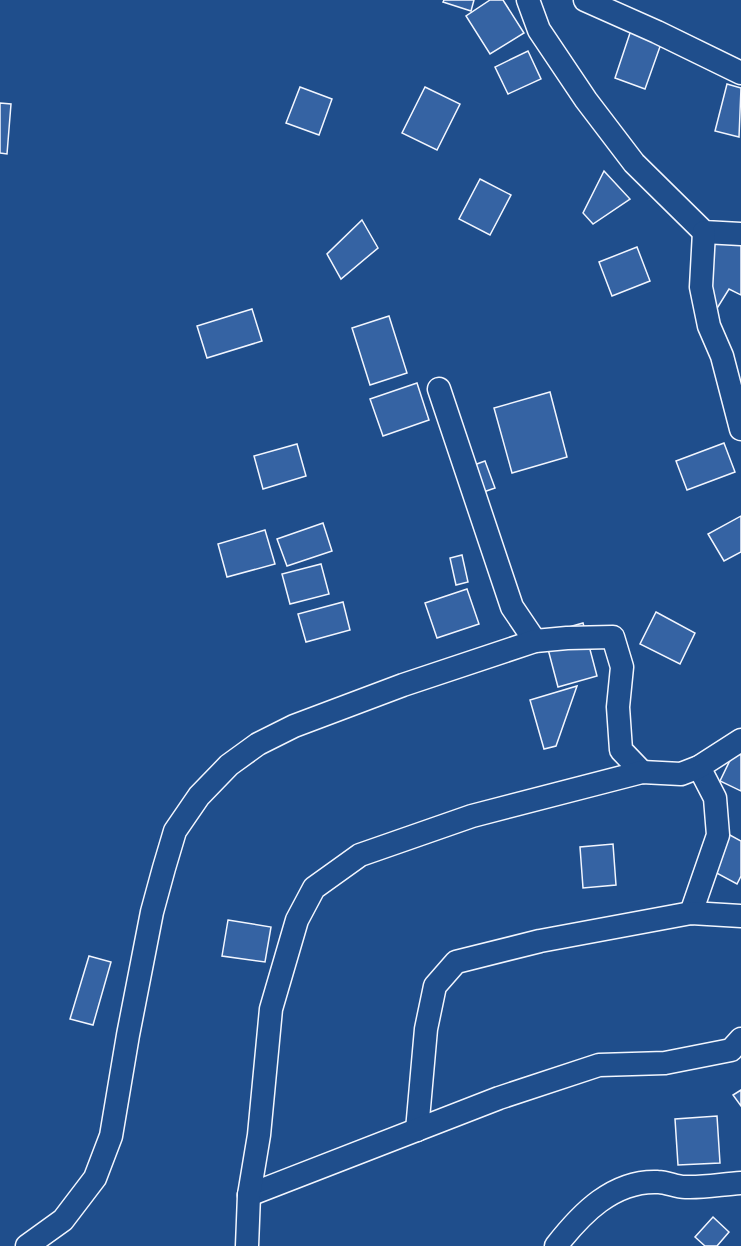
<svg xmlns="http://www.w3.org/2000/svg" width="741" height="1246" font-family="'Public Sans',sans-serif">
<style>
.building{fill:#3563a3;stroke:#f2f6ff;stroke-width:1.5}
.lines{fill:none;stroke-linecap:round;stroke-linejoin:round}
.minor-casing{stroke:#f2f6ff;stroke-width:25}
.minor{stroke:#1f4e8c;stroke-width:22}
</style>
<rect width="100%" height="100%" fill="#1f4e8c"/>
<g class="building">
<polygon points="444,0 474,0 471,11 443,2"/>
<polygon points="490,0 503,0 524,33 490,54 466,16"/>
<polygon points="631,30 662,41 645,89 615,78"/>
<polygon points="528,51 541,79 508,94 495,67"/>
<polygon points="727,84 741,88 739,137 715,131"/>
<polygon points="300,87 332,99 319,135 286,123"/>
<polygon points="425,87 460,104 437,150 402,133"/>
<polygon points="0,103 11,104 7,154 0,153"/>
<polygon points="604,171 630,199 593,224 583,213"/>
<polygon points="480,179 511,195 490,235 459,219"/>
<polygon points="362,220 378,248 341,279 327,254"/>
<polygon points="716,230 741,242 741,295 729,289 711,318 699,268"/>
<polygon points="637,247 650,281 612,296 599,262"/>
<polygon points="252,309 262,341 207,358 197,326"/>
<polygon points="389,316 407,373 370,385 352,328"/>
<polygon points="417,383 429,420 383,436 370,399"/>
<polygon points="550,392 567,457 512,473 494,408"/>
<polygon points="724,443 735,472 687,490 676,461"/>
<polygon points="297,444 306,476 263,489 254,456"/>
<polygon points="485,461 495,488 472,496 463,469"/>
<polygon points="741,516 741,552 724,561 708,534"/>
<polygon points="323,523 332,551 287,566 277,539"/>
<polygon points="265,530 275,564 227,577 218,544"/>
<polygon points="462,555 468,582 456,585 450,558"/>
<polygon points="321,564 329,594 290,604 282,574"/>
<polygon points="467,589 479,624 437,638 425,603"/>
<polygon points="343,602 350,630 306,642 298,614"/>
<polygon points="656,612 695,633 680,664 640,644"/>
<polygon points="583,623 597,676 558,687 544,634"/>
<polygon points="577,686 556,746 544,749 530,700"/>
<polygon points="734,752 741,755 741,791 720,781"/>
<polygon points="717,828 741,841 741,876 737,884 698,863"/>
<polygon points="613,844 616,885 583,888 580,847"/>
<polygon points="228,920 271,927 265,962 222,956"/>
<polygon points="89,956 111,962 93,1025 70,1019"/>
<polygon points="741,1090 741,1106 733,1095"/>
<polygon points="717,1116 720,1163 678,1165 675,1119"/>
<polygon points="713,1217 729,1232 717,1246 705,1246 695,1237"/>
</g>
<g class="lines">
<defs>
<g id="minor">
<polyline points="528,0 539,30 586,100 634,163 704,232 741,234"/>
<polyline points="585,0 657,32 741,73"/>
<polyline points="704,232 701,287 709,326 722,356 741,429"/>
<polyline points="439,389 512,607 535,641"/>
<polyline points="691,913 718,835 715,798 699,767"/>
<polyline points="417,1130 426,1029 435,986 456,962 540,941 691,913 741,916"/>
<polyline points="249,1195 499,1098 599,1065 665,1063 731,1050 741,1039"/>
<polyline points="27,1246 63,1220 95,1178 111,1136 128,1035 152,912 164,868 175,831 199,796 229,765 258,744 294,726 403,685 535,641 567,638 613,637 622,667 618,707 621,750 642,772"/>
<polyline points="247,1246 249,1195 259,1135 271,1009 297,920 314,888 360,855 472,816 642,772 681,774 699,767 741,740"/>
<path d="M556,1246C581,1214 613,1180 658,1182C667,1182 676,1187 685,1187C703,1188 723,1184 741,1183"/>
</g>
</defs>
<use href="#minor" class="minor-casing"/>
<use href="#minor" class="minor"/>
</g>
</svg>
